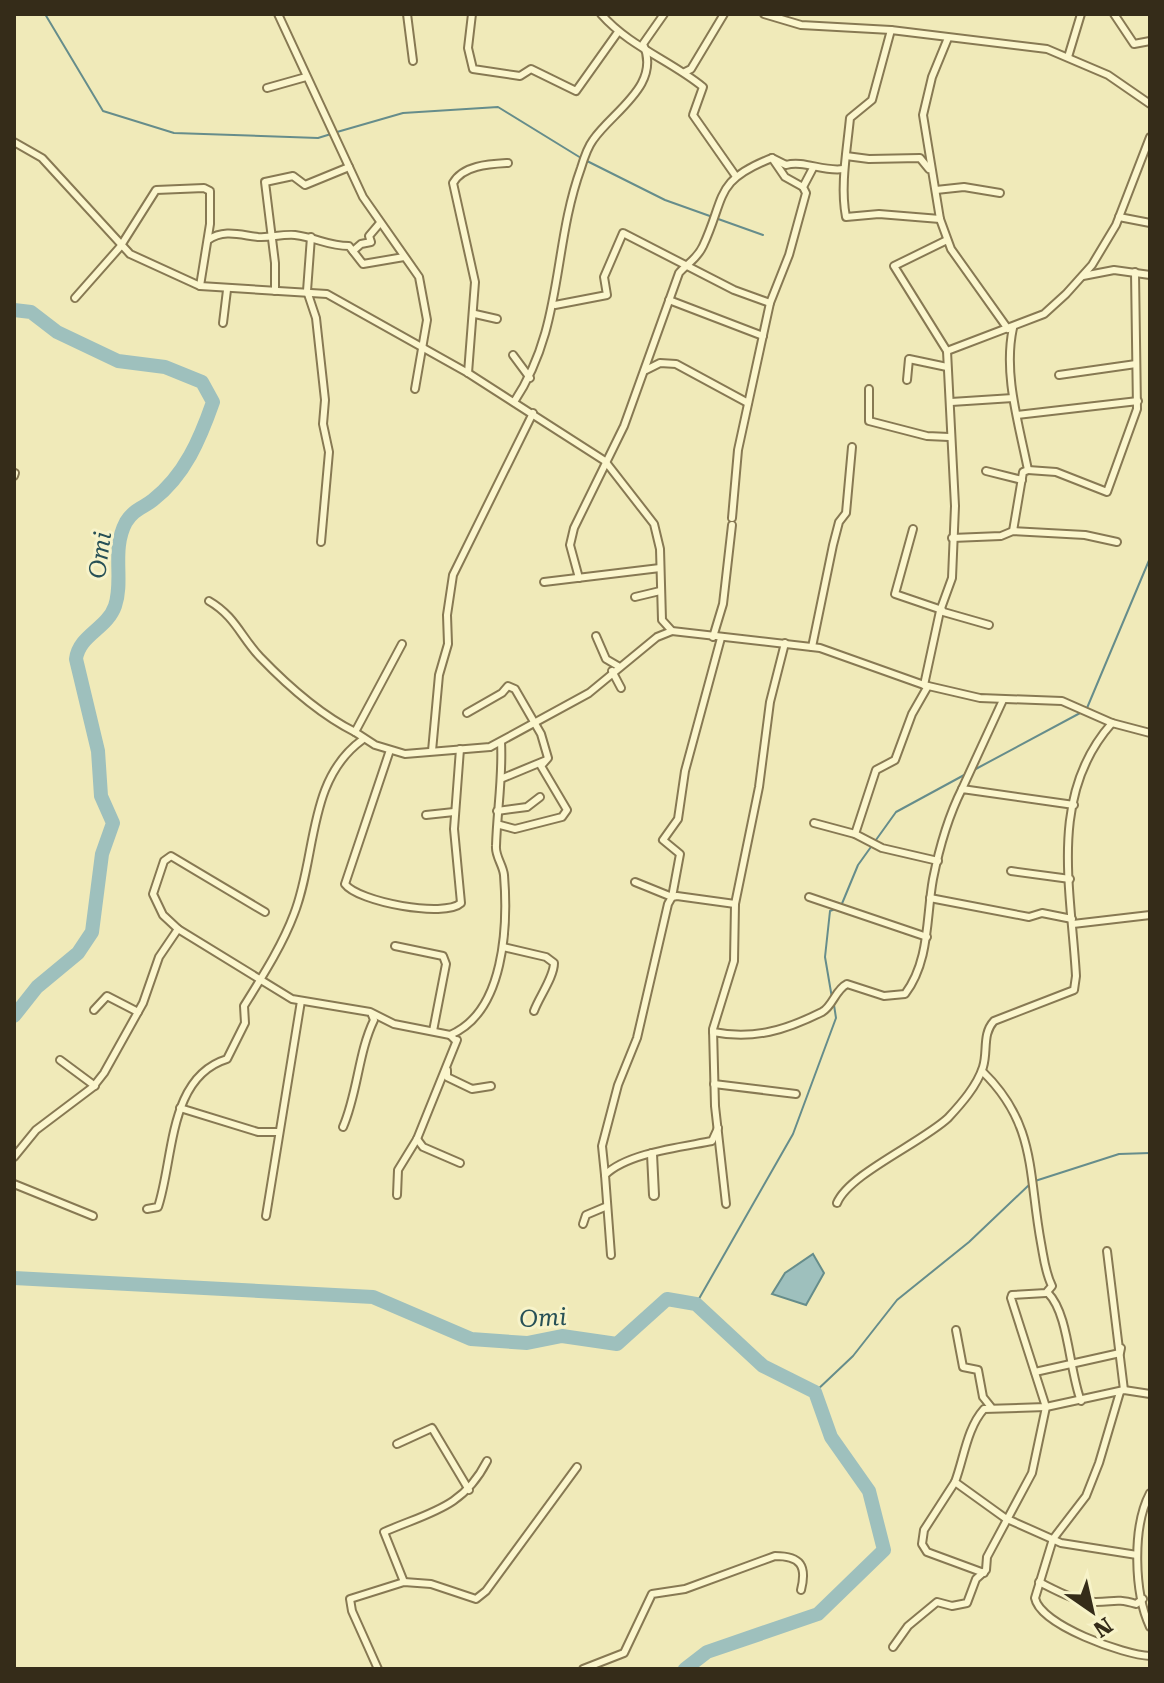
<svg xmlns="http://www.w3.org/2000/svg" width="1164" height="1683" font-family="'Roboto Serif',serif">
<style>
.water{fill:#9ec0bd;stroke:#668d8b;stroke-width:2}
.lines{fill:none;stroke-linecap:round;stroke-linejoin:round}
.stream{stroke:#668d8b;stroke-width:2}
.river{stroke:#9ec0bd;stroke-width:14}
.minor-casing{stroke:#877953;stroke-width:10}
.tertiary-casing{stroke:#877953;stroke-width:12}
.minor{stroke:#fbf6cd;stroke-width:6}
.tertiary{stroke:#fbf6cd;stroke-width:8}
.labels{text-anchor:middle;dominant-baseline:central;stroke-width:6;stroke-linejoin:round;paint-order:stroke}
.water-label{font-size:24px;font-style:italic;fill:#275056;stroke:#f7f3c9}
</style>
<rect width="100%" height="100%" fill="#f0eab9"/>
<polygon class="water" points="813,1254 824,1273 806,1305 772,1294 785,1273"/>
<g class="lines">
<g class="stream">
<polyline points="45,14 103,111 174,133 318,138 331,134"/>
<polyline points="337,132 403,113 498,107 581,158"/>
<polyline points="587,161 665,200 763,235"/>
<polyline points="1087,708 1150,558"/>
<polyline points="972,771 1082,712"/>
<polyline points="841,906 858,865 896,812 966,774"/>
<polyline points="832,998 825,957 830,911 835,909"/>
<polyline points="1035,1181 1119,1154 1150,1153"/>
<polyline points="696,1304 793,1134 836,1018 834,1005"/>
<polyline points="815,1392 853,1356 897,1300 969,1242 1030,1184"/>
</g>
<g class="river">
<path d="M14,310L31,312L57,332L118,361L165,367L202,382L213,402C200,439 185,475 153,500C143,508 134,509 126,522C111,550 124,580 115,606C107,629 79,635 76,659L98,751L101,796L113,823L102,854L92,932L78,953L37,987L14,1016"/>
<polyline points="14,1278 373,1297 471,1339 527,1343 562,1336 617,1344 667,1299 696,1304 763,1366 815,1392 831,1437 869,1491 884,1550 818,1614 707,1652 685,1669"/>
</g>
<defs>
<g id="minor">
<polyline points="278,14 363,197 419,277 427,320 415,389"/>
<polyline points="407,14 413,61"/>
<polyline points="472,14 468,48 473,69 520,76 531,69 576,91 618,32"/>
<path d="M601,14C630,47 670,60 703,87L693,115L735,175"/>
<polyline points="764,14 801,25 891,30 1047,49 1108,75 1150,104"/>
<polyline points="1114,14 1134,44 1150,41"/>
<path d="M891,30L872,100L850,118C847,150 840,186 846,217L879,214L940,219"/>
<polyline points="948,38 932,77 923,115 940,219 951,249 1008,329"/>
<polyline points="1068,57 1081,14"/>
<polyline points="685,72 691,69 724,14"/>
<polyline points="267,88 306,77"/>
<polyline points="1150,137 1116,225 1092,265 1066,294 1044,314 947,351 955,506 952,578 940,611 924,685 980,698 1062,701 1112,723 1150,733"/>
<polyline points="14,142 42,158 130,254 200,286 327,294 468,373 605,461 654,524 660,549 662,620 672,631 820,648 924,685"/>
<polyline points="846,156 869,159 920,158 929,169"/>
<polyline points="772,158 785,177 803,187"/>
<polyline points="936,190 964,187 1000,193"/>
<polyline points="1119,217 1150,223"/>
<polyline points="311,237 307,291 316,318 325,400 323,424 329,452 321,542"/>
<path d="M208,240C224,229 240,235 258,237C270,238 281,234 295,235C318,238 328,246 349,246L363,264L404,257"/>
<polyline points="945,241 894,266 947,351"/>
<polyline points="353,251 361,244 371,242 369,236 380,223"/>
<polyline points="1083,276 1114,270 1150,275"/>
<polyline points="275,291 275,263 265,182 293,176 305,185 349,167"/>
<polyline points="75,298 120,247 156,190 204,188 210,191 210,224 200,286"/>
<polyline points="669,300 763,336"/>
<polyline points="555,305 607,295 604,277 623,233 734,290 770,303"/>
<polyline points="475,314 497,319"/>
<polyline points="223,323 227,290"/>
<polyline points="513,355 530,378"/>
<polyline points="646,370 660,363 676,364 748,403"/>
<path d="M468,373L475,282L453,183C463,165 490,164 508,163"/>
<polyline points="1059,375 1136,364"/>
<polyline points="907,380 909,359 947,367"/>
<polyline points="869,389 869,421 927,436 949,437"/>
<path d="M514,402C564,327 552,248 581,168C584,158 587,148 593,140C613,111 662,85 643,44L664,14"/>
<polyline points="951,402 1013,398"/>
<polyline points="1017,415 1138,401"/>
<polyline points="1028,470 1056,472 1107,492 1137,409 1135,272"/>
<polyline points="986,471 1022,480"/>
<polyline points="14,476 15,473"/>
<polyline points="732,518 738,450 770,303 789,255 806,193 803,187 813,168"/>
<polyline points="913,529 895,594 942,610"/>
<path d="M1013,531L1023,472L1028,470C1019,424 1003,374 1013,328"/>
<polyline points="952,538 1001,536 1013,531 1085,535 1117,542"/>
<path d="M579,578L570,545L574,528L624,426L679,273C688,263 697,259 703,246C726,197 713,181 772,158L786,165C804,160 823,172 843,169"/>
<polyline points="544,582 660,568"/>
<polyline points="635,597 660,591"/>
<path d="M209,601C235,616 241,637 260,657C286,684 321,715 355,732"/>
<polyline points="940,611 989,625"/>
<polyline points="596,636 606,659 618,666"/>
<polyline points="713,637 723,604 732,525"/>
<polyline points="402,644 355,732 375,745 405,754 490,747 589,693 657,637 672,631"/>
<polyline points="812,647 833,545 839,522 846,513 852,447"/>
<polyline points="612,671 621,688"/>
<polyline points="467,713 502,693 508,686 515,689 541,734 548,758 541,766 567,810 562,817 515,829 500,825"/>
<path d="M390,750L345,884C358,902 445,918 461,903L454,829L460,749"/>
<polyline points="432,751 439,675 448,644 447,615 453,575 533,413"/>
<polyline points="503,778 544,761"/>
<polyline points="962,789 1003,700"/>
<polyline points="497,811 527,807 540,797"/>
<polyline points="426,815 454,812"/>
<polyline points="814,823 855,834 882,848 938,861"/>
<polyline points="855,834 876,770 895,760 912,714 928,686"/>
<polyline points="1011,871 1070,879"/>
<polyline points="635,882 672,897 680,854 663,840 678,819 685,771 721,638"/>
<polyline points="809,897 927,937"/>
<polyline points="930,898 1029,917 1042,913 1072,919"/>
<polyline points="1073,924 1150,915"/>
<polyline points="178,929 163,915 153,894 164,861 171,856 265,912"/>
<polyline points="395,946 443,956 446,964 433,1031"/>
<path d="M503,947L546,957L554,963C554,977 539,997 534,1011"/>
<polyline points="94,1010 107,996 138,1012"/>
<path d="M713,1032C754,1040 786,1030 822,1012C833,1006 835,990 847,984L884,996L905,994C930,961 926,917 933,879C939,849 948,817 962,789L1074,805"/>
<path d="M450,1035C505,1012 508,925 504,875C503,865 495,856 496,846C497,811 503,777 501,742"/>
<polyline points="60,1060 95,1086"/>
<polyline points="447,1070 447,1077 472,1089 491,1086"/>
<polyline points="714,1084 796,1094"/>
<polyline points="180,1108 258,1132 279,1132"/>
<path d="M343,1127C358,1092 358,1053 374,1020L372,1015"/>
<polyline points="417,1139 423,1147 460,1163"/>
<polyline points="14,1157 36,1130 93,1087 104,1073 143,1003 159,957 178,929 292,999 370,1012 394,1024 450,1035 456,1041"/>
<polyline points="605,1175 602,1146 618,1085 637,1038 668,904 672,897 677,896 735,904"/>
<polyline points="14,1184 93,1216"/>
<polyline points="397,1195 398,1170 417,1139 457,1040"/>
<path d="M837,1203C849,1174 921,1143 948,1118C961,1104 977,1086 983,1067C988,1051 982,1034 994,1021L1074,990L1076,976C1071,888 1048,795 1112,723"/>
<polyline points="726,1204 715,1106 713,1029 734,961 735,904 759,787 770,702 785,643"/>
<path d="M147,1209L158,1207C174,1159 168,1077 227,1059L245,1023L244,1006C262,977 282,946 294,914C317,856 307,780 362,740"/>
<polyline points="266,1216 301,1001"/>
<polyline points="583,1224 586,1215 605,1207"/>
<polyline points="1107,1251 1124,1390"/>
<path d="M611,1255L605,1175C627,1153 682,1147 712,1141L718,1128"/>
<path d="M1048,1293C1069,1314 1069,1371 1081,1401"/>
<polyline points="956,1330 963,1367 978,1370 983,1397 991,1407"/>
<polyline points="1035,1372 1120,1353 1121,1348"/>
<path d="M1120,1392L1099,1463L1086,1496L1053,1539L1035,1598C1040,1625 1124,1655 1150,1656"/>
<polyline points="397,1444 432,1428 469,1490"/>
<polyline points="955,1482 924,1530 922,1544 927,1552 984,1573"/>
<path d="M1150,1493C1132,1527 1134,1593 1150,1627"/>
<path d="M1137,1555L1061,1543L1005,1518L955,1482C964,1458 967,1428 984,1409L1046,1407L1124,1390L1150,1394"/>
<path d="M404,1582L384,1532C430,1512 463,1508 487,1461"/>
<path d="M1039,1582C1057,1591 1076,1602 1096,1602C1114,1602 1116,1598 1136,1604L1143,1599"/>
<path d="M893,1647L908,1626L937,1602L952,1606L967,1603L976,1579L986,1570L987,1557L1032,1473L1046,1407L1011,1298L1012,1295L1046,1293L1052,1286C1045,1272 1044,1259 1041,1243C1028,1174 1037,1124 982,1071"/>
<polyline points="378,1669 352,1611 350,1599 404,1582 431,1584 476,1599 486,1591 577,1467"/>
<path d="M583,1669L624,1653L652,1594L685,1589L775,1556C801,1556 807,1566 801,1590"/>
</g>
<polyline id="tertiary" points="652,1154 654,1195"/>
</defs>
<use href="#minor" class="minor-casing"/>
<use href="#tertiary" class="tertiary-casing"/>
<use href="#minor" class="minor"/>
<use href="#tertiary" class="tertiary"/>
</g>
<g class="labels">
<g class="water-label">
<text transform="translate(100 555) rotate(-82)">Omi</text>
<text transform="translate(543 1318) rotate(-3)">Omi</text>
</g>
</g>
<rect width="1164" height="1683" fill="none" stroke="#352c19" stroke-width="32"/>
<g transform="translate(1092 1611) rotate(146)" stroke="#f7f3c9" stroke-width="6" paint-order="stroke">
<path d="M0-6L14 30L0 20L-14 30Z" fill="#352c19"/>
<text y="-12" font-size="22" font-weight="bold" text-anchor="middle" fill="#352c19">N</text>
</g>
</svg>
